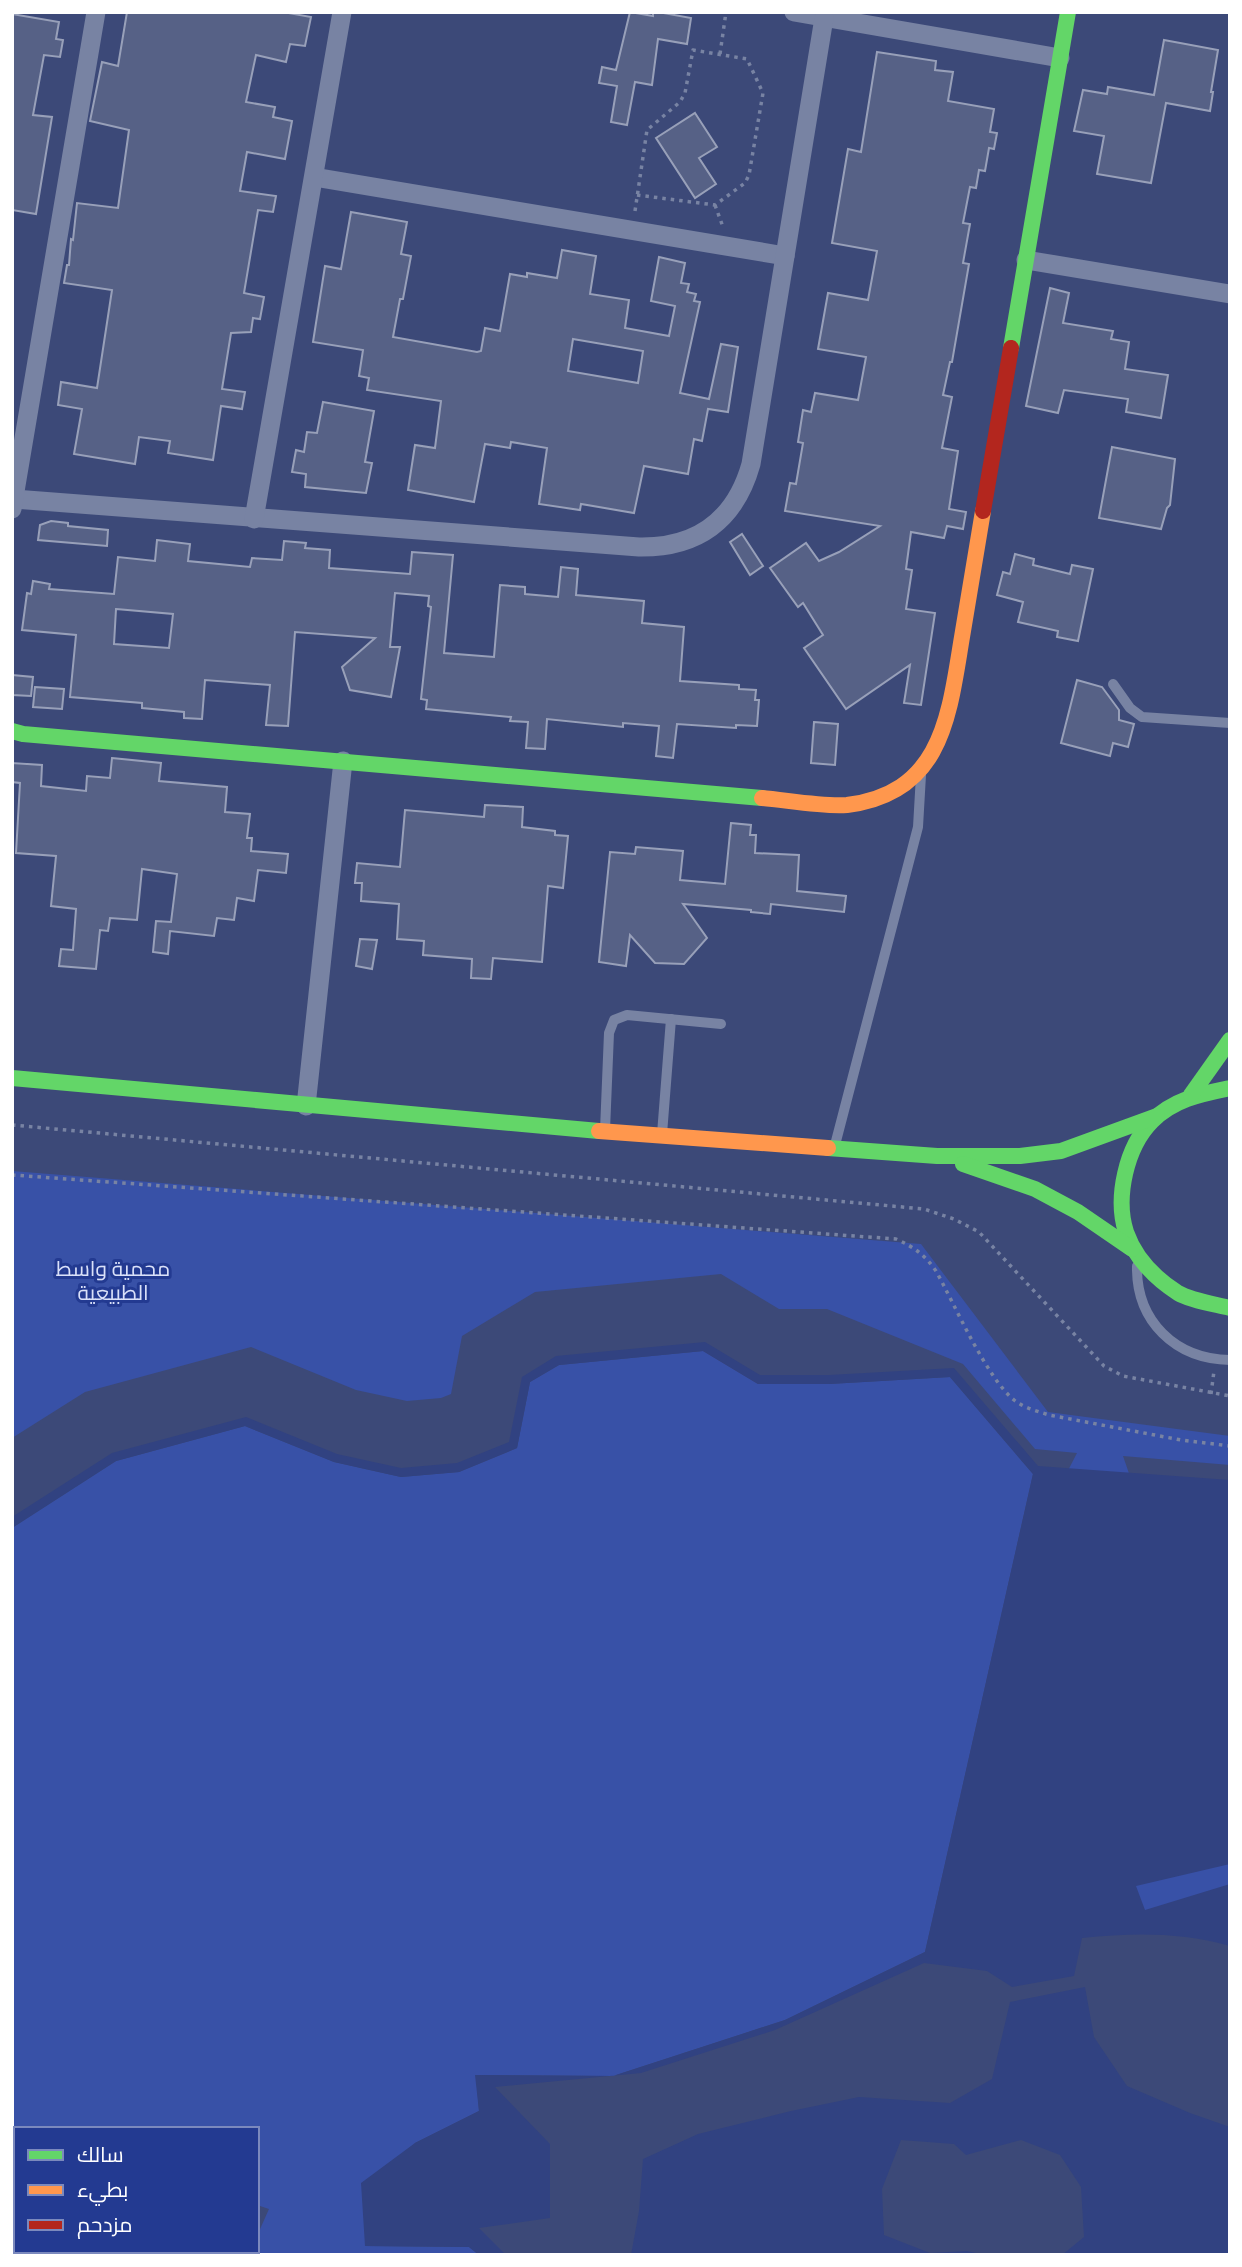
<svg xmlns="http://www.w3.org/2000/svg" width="1242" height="2267" font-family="'Roboto Condensed',Cairo,sans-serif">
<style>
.green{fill:#3851a7}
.water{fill:#314281}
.building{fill:#566186;stroke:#98a0b9;stroke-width:2;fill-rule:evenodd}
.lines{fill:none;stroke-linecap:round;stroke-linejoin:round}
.path{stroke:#7883a3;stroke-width:3.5;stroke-dasharray:3.5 5;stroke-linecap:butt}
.lane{stroke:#7883a3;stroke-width:10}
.street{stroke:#7883a3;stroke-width:19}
.fast{stroke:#63d668;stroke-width:16}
.slow{stroke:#ff974d;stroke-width:16}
.jam{stroke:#b3261e;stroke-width:16}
.labels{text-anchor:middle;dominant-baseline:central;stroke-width:6;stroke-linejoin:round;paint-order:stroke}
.park-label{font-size:21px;fill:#dae1f9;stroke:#233a91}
</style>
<rect width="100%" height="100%" fill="#3c4978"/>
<g class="green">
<polygon points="12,1171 921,1244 1048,1412 1230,1436 1230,1465 1123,1456 1133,1485 1057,1492 1077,1453 1035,1449 963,1364 827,1309 779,1309 721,1274 535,1292 462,1336 451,1394 441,1398 407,1401 356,1390 251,1347 85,1392 12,1438"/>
<polygon points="703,1351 758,1384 829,1384 950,1377 1033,1474 925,1952 785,2020 613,2076 476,2075 479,2111 415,2143 366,2246 469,2247 479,2255 250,2255 251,2251 257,2251 257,2236 269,2209 257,2205 257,2129 16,2129 16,2146 12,2146 12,1528 116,1461 245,1426 334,1462 401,1477 459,1472 517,1448 530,1382 559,1365"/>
<polygon points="1230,1853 1230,1899 1123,1914 1116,1887"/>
</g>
<g class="water">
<path d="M705,1342L760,1375H829L954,1368L1038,1466L1230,1480V1864L1136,1886L1145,1910L1230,1884V1946C1179,1932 1134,1933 1082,1938L1074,1976L1012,1987L987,1971L924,1963L775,2030L641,2073L495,2087L550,2144V2218L479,2228L506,2255H479L469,2247L365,2246L361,2183L415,2143L479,2111L475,2075L613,2076L785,2020L925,1952L1033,1474L950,1377L829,1384H758L703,1351L559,1365L530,1382L517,1448L459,1472L401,1477L334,1462L245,1426L116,1461L12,1528V1517L112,1453L246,1417L337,1454L401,1468L457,1463L509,1442L522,1377L556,1356Z"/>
<polygon points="1085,1987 1094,2037 1127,2086 1190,2113 1230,2127 1230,2255 1062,2255 1084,2237 1081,2187 1060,2155 1021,2140 966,2155 954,2144 901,2140 882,2189 884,2235 930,2253 967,2251 985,2255 631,2255 639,2211 643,2159 698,2134 791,2111 859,2097 950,2103 992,2079 1010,2002"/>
<polygon points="12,2146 16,2146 16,2251 251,2251 250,2255 12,2255"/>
</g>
<g class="building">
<polygon points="127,12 283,12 311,17 305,46 290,44 286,62 256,55 246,102 275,107 273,117 292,121 285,159 247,152 240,191 276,196 273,212 258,210 244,293 264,297 260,319 253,318 251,332 231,333 222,389 245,392 242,409 221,406 213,460 168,453 170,441 139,437 135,464 74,454 82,409 58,405 61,382 97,388 112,290 64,283 67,265 69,265 71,239 73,240 77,203 118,208 129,130 90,121 102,62 118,66"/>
<polygon points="630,12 653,16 653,12 658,12 691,18 687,44 658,39 652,85 635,82 627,125 611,122 617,86 599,83 602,67 616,70"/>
<polygon points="12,14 59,22 56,39 63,40 60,57 44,55 33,115 52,117 36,214 12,210"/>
<polygon points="1164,40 1218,50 1211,92 1213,92 1210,111 1166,103 1151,183 1097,174 1104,136 1074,131 1083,90 1107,94 1108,87 1154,95"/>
<polygon points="877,52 936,61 935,70 953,72 948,101 994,109 990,132 997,133 994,149 989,148 985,171 979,170 976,188 970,187 963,223 970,224 963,263 969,264 952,362 950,362 943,395 952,397 942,448 958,451 949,509 966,512 963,529 947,526 944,538 911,532 906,569 912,570 906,609 935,613 921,705 904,703 910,665 846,709 804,648 823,635 803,603 798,607 770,568 806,543 819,561 839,552 880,526 785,511 790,483 796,484 803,443 798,442 803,410 811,412 815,393 858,400 866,357 818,349 828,293 868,300 877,251 832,243 848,149 861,152"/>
<polygon points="695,113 717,147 699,158 716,184 695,198 656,138"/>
<path d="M351,212L407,222L401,254L411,256L403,299H400L393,337L477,352L481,351L485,328L500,331L510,274L527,277V273L557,278L562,250L596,256L590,294L629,300L625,328L669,336L675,306L651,301L659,257L685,263L681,283L689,284L687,292L696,294L694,301L700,302L680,393L709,399L721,344L738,347L728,412L708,409L702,441L694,439L688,474L644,466L634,513L581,504L580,510L539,504L547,448L511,442L510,448L485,444L474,502L408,490L415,445L435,448L441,401L367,390L369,378L359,376L363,350L313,342L325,266L341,269ZM573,339L643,351L638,383L568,371Z"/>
<polygon points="1050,288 1069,293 1063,323 1113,331 1111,339 1129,342 1125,369 1168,375 1161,418 1126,412 1128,399 1064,390 1058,413 1026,406"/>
<polygon points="323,402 374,411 365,462 372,463 366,493 305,487 306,474 292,472 296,450 304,452 307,432 317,433"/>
<polygon points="1112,447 1175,459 1170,505 1167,508 1161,529 1099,518"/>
<polygon points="51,521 68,523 68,526 108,530 107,546 38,540 40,525"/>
<polygon points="742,534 763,566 750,575 730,542"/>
<path d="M157,540L190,544L188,561L250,567L252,558L282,560L284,541L306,543L305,548L330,550L329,568L410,574L412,552L453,555L444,653L494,657L500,585L525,587V594L558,597L561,567L578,569L576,595L644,601L642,623L684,627L680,681L739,685V689L756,690L755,700H759L757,726L736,725V728L677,724L673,758L656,756L659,726L623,723V727L547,719L545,749L526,748L528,722L510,721L511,717L426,709L427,700L421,699L431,607L428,606L429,596L395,593L390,647H400L391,697L350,690L342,667L375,638L295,632L288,726L266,725L270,685L205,680L202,719L184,718V712L142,708V703L70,697L76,635L22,630L27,593L31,594L33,581L50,584L49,589L114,594L118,557L155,561ZM116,609L173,614L169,648L114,644Z"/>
<polygon points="1015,554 1034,559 1033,565 1070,574 1072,565 1093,569 1078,641 1057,637 1058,631 1018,622 1023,602 997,595 1003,572 1010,574"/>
<polygon points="12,675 33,677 31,696 12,695"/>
<polygon points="1077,680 1102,687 1119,710 1119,720 1134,724 1128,747 1113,743 1110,756 1061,743"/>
<polygon points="35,687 64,689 62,709 33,707"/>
<polygon points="814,722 838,724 835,765 811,763"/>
<polygon points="112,758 161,763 159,781 227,787 225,812 250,814 247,838 252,838 251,851 288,854 286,873 258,870 254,901 237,898 234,920 217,918 214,936 170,931 168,954 153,952 156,921 171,922 177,874 142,869 137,920 110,918 108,931 100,930 96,969 59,966 61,949 73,950 76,909 51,906 56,856 16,853 20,783 12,782 12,763 42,765 41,786 86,791 87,776 110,778"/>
<polygon points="485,805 523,807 522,827 555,831 555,835 568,836 563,888 548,886 542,962 493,958 491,979 471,978 472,959 423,955 424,941 397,939 399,904 361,901 362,883 355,883 357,863 400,867 405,810 484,817"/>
<polygon points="731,823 751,825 750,835 756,835 755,853 799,855 797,891 846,896 844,912 771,904 770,914 751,912 751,910 683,904 707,938 684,964 655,963 630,935 626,966 599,962 610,852 635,854 636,847 683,851 680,880 725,884"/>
<polygon points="360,939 377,940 372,969 356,966"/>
</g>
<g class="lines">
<g class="path">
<polyline points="720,54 726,12"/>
<polyline points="715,205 723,227"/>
<polyline points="635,211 647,130 680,102 685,93 693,50 747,59 763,93 749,175 745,183 715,205 637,195"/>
<polyline points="12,1125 924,1209 954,1219 979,1232 1104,1366 1123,1376 1230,1396"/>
<path d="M12,1175L896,1239C914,1247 925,1255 936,1271C955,1305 986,1377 1014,1400C1024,1408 1037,1411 1049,1415L1181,1440L1230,1446"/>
<polyline points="1211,1394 1214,1371"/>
</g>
<g class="lane">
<polyline points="1113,684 1130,708 1142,717 1230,723"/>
<polyline points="605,1130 609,1033 614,1020 627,1015 721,1024"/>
<polyline points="662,1134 671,1019"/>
<polyline points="835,1145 918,827 921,775"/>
<path d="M1137,1266C1136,1321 1175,1359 1230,1360"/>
</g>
<g class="street">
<polyline points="794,12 1060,58"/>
<polyline points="314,177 785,256"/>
<polyline points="1026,260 1230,294"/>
<path d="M14,499L639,547C697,548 735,521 751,464L824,18"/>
<polyline points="12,509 96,12"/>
<polyline points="254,519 342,12"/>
<polyline points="306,1106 343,761"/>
</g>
<g class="fast">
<polyline points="1011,348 1068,12"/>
<polyline points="12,731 23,734 762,798"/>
<polyline points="12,1078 599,1131"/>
<path d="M1230,1088C1201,1094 1174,1099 1152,1121C1126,1147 1115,1198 1126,1232C1135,1258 1156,1279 1178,1293C1192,1301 1214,1304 1230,1308"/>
<polyline points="1191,1095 1230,1040"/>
<polyline points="828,1148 937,1156 1020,1156 1061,1151 1157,1116"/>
<polyline points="963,1164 1035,1189 1078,1212 1132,1249"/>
</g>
<g class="slow">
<path d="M762,798C786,800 823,807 847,805C943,793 949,715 962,637C969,595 976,553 983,511"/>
<polyline points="599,1131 828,1148"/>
</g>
<polyline class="jam" points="983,511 1011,348"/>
</g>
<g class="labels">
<g class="park-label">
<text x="113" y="1269">محمية واسط<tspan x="113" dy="24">الطبيعية</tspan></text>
</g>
</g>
<rect width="1242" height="2267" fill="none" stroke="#ffffff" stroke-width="28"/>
<rect x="14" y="2127" width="245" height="126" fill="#233a91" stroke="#7b89bd" stroke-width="2"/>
<rect x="28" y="2150" width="35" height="10" fill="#63d668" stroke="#7b89bd" stroke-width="2"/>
<text x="77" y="2162" font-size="21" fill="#ffffff">سالك</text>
<rect x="28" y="2185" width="35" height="10" fill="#ff974d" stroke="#7b89bd" stroke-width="2"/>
<text x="77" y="2197" font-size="21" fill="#ffffff">بطيء</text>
<rect x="28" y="2220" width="35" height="10" fill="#b3261e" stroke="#7b89bd" stroke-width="2"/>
<text x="77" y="2232" font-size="21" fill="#ffffff">مزدحم</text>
</svg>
